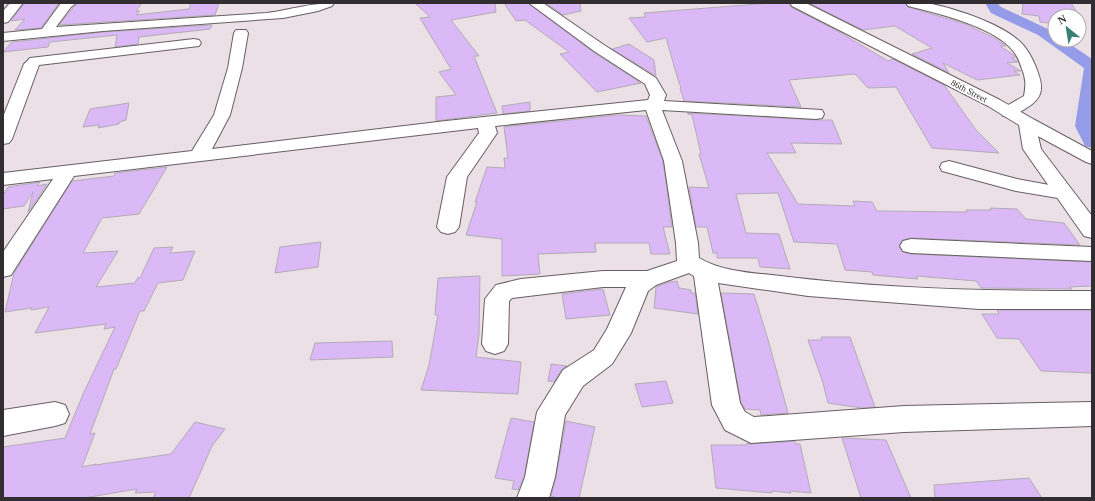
<svg xmlns="http://www.w3.org/2000/svg" width="1095" height="501" font-family="Georgia,serif">
<style>
.lines{fill:none;stroke-linecap:round;stroke-linejoin:round}
.canal{fill:#949cea;fill-rule:evenodd}
.building{fill:#dbb8f6;stroke:#b2acb6}
.street-casing{stroke:#685e64;stroke-width:2}
.secondary-casing{stroke:#685e64;stroke-width:2}
.street{fill:#fff;fill-rule:evenodd}
.secondary{fill:#fff;fill-rule:evenodd}
.labels{text-anchor:middle;dominant-baseline:central;stroke-width:3.5;stroke-linejoin:round;paint-order:stroke}
.far-street-label{font-size:9px;fill:#322d30;stroke:#fff}
</style>
<rect width="100%" height="100%" fill="#ece0e7"/>
<g class="lines">
<polygon class="canal" points="985,3 997,3 1001,7 1048,29 1055,34 1055,40 1064,40 1092,59 1092,148 1085,146 1075,126 1084,68 1038,35 991,13"/>
</g>
<g class="building">
<polygon points="24,3 59,3 41,28 15,30 25,19 11,21"/>
<polygon points="77,3 142,3 136,11 140,11 136,15 189,9 191,3 219,3 215,15 59,25"/>
<polygon points="415,3 495,3 496,12 451,20 479,56 474,56 497,113 436,121 436,97 456,95 439,72 451,69 420,18 430,17"/>
<polygon points="504,3 528,3 593,52 641,83 597,92 560,54 569,52 525,20 516,21"/>
<polygon points="546,3 580,3 581,11 563,15"/>
<polygon points="770,3 789,3 791,7 841,33 888,61 893,59 944,85 976,130 999,153 932,148 896,87 868,88 855,74 789,80 801,107 684,101 680,88 681,87 679,83 666,38 647,42 629,18 646,17 644,13"/>
<polygon points="809,3 905,3 908,7 965,24 996,39 1006,46 1000,46 1014,55 1016,57 1012,58 1018,62 1007,63 1021,71 1014,71 1020,75 977,80 943,63 949,73 912,54 932,48 895,26 863,30"/>
<polygon points="1023,3 1071,3 1083,22 1079,21 1079,16 1055,16 1055,24 1040,22 1039,16 1022,14"/>
<polygon points="212,25 210,29 139,37 138,44 115,47 117,35 50,42 48,47 3,52 12,42 103,32"/>
<polygon points="629,44 654,60 656,76 612,49"/>
<polygon points="530,102 530,111 503,114 502,106"/>
<polygon points="129,103 126,120 119,122 119,124 98,128 99,125 83,127 90,109"/>
<polygon points="687,113 816,120 832,120 842,144 791,143 796,153 767,153 798,204 855,206 853,201 872,202 877,211 967,212 966,210 991,210 990,208 1017,209 1026,219 1064,223 1080,245 911,238 902,240 899,247 903,252 911,254 1092,262 1092,286 1069,287 1072,289 981,288 976,281 916,276 918,279 873,275 872,272 845,270 837,244 794,242 778,193 736,194 746,233 779,234 790,269 760,267 758,258 717,258 717,253 713,253 707,227 696,227 689,187 709,188 699,154 701,154 692,115 688,114"/>
<polygon points="617,115 646,116 663,161 672,227 663,227 670,254 651,254 649,243 595,243 596,252 538,254 540,274 502,276 502,239 466,235 477,202 475,202 487,167 505,168 504,158 508,158 504,127"/>
<polygon points="167,167 139,214 102,218 83,253 118,251 96,287 135,283 138,277 140,278 154,248 173,247 170,253 195,251 183,280 158,283 144,311 140,311 116,369 114,369 90,434 95,433 82,467 96,464 95,465 171,454 195,422 225,429 212,446 189,498 153,498 156,492 135,493 137,489 84,498 3,498 3,447 65,438 84,392 115,327 104,329 106,324 35,333 49,307 31,310 32,308 5,312 14,273 72,181 114,176 115,173"/>
<polygon points="40,182 37,186 47,184 28,212 33,192 24,206 3,209 3,195 8,187"/>
<polygon points="321,242 318,267 275,273 280,247"/>
<polygon points="480,276 479,335 476,357 521,362 518,394 421,390 429,365 438,315 435,315 438,278"/>
<polygon points="677,281 679,288 691,290 691,293 695,293 698,314 654,308 656,287 670,282"/>
<polygon points="603,289 610,315 566,319 562,294"/>
<polygon points="721,293 754,294 769,343 788,413 761,415 760,410 745,409 741,402"/>
<polygon points="997,310 1090,310 1092,313 1092,373 1041,371 1019,339 997,338 982,314 999,314"/>
<polygon points="821,337 850,337 875,407 862,408 828,403 823,383 808,340 822,340"/>
<polygon points="392,341 393,357 310,360 315,343"/>
<polygon points="551,364 567,366 562,369 554,382 548,381"/>
<polygon points="666,381 673,403 642,407 635,384"/>
<polygon points="511,418 534,422 524,477 518,490 512,489 514,481 495,478"/>
<polygon points="566,421 595,427 579,498 557,498 551,496 556,477"/>
<polygon points="842,438 886,440 911,498 861,498"/>
<polygon points="795,441 796,444 800,444 811,493 790,491 791,493 772,491 772,493 716,488 711,445 747,445 747,443 751,444"/>
<polygon points="1029,478 1042,498 935,498 934,485"/>
</g>
<g class="lines">
<defs>
<g id="street">
<polygon points="10,3 23,3 8,22 3,23 3,11"/>
<path d="M61,3H76L71,7L56,27L267,13C289,10 311,3 334,3L332,6L318,11L283,18L103,31L3,41V33L42,29Z"/>
<path d="M529,3H543L604,45L656,78L666,95L664,101L822,110L824,114L822,118L816,119L662,110L682,161L698,243L699,258C723,272 753,273 781,276C884,289 988,291 1092,291V309H979L808,296L718,283L740,403L745,412L754,417L904,406L1092,402V426L904,432L751,443L725,430L712,405L694,276L689,273L656,285L648,291L631,333L612,364L583,386L565,415L555,477L549,498H517L525,477L537,412L563,370L594,350L607,329L626,287H603L512,298L509,301L508,344L504,351L495,354L486,351L482,344L485,299L496,285L521,279L603,271H647L677,261L676,243L664,161L646,110L495,126L497,133L467,177L459,227L455,232L448,234L441,232L437,227L447,177L479,133L478,128L74,176L11,275L3,277V252L53,179L3,185V173L192,151L214,115L228,68L234,33L236,30H246L248,33L242,68L230,115L212,149L446,121L648,100L650,95L645,84L594,51Z"/>
<path d="M906,3C913,3 921,2 927,3C954,8 1007,25 1024,46C1031,55 1036,66 1039,76C1044,91 1040,99 1028,107C1020,112 1013,118 1003,116L1001,112L1003,108L1024,96C1026,85 1026,79 1022,69C1020,63 1018,57 1014,52C996,27 937,13 908,6Z"/>
<polygon points="194,39 199,40 201,43 199,46 39,65 12,139 9,143 3,144 3,117 24,64 30,58"/>
<polygon points="1027,118 1033,119 1092,151 1092,164 1086,162 1021,127 1019,123 1021,119"/>
<polygon points="949,161 1017,179 1071,189 1074,193 1071,197 1064,199 1016,191 942,171 940,167 942,163"/>
<polygon points="911,239 1092,247 1092,261 911,253 903,251 900,246 903,241"/>
<polygon points="55,402 65,405 69,414 65,423 55,426 3,436 3,410"/>
</g>
<polygon id="secondary" points="790,3 806,3 1000,100 1033,119 1035,123 1041,149 1092,216 1092,238 1084,236 1023,149 1019,125 988,106 792,6"/>
</defs>
<use href="#street" class="street-casing"/>
<use href="#secondary" class="secondary-casing"/>
<use href="#street" class="street"/>
<use href="#secondary" class="secondary"/>
</g>
<g class="labels">
<g class="far-street-label">
<text transform="translate(969 91) rotate(27)">86th Street</text>
</g>
</g>
<rect width="1095" height="501" fill="none" stroke="#322d30" stroke-width="8"/>
<g transform="translate(1067 28) rotate(330)"><circle r="19" fill="#ffffff" stroke="#adabac"/>
<path d="M0-3L7 15L0 10L-7 15Z" fill="#397f76"/>
<text y="-6" font-size="11" font-weight="bold" text-anchor="middle" fill="#322d30">N</text>
</g>
</svg>
